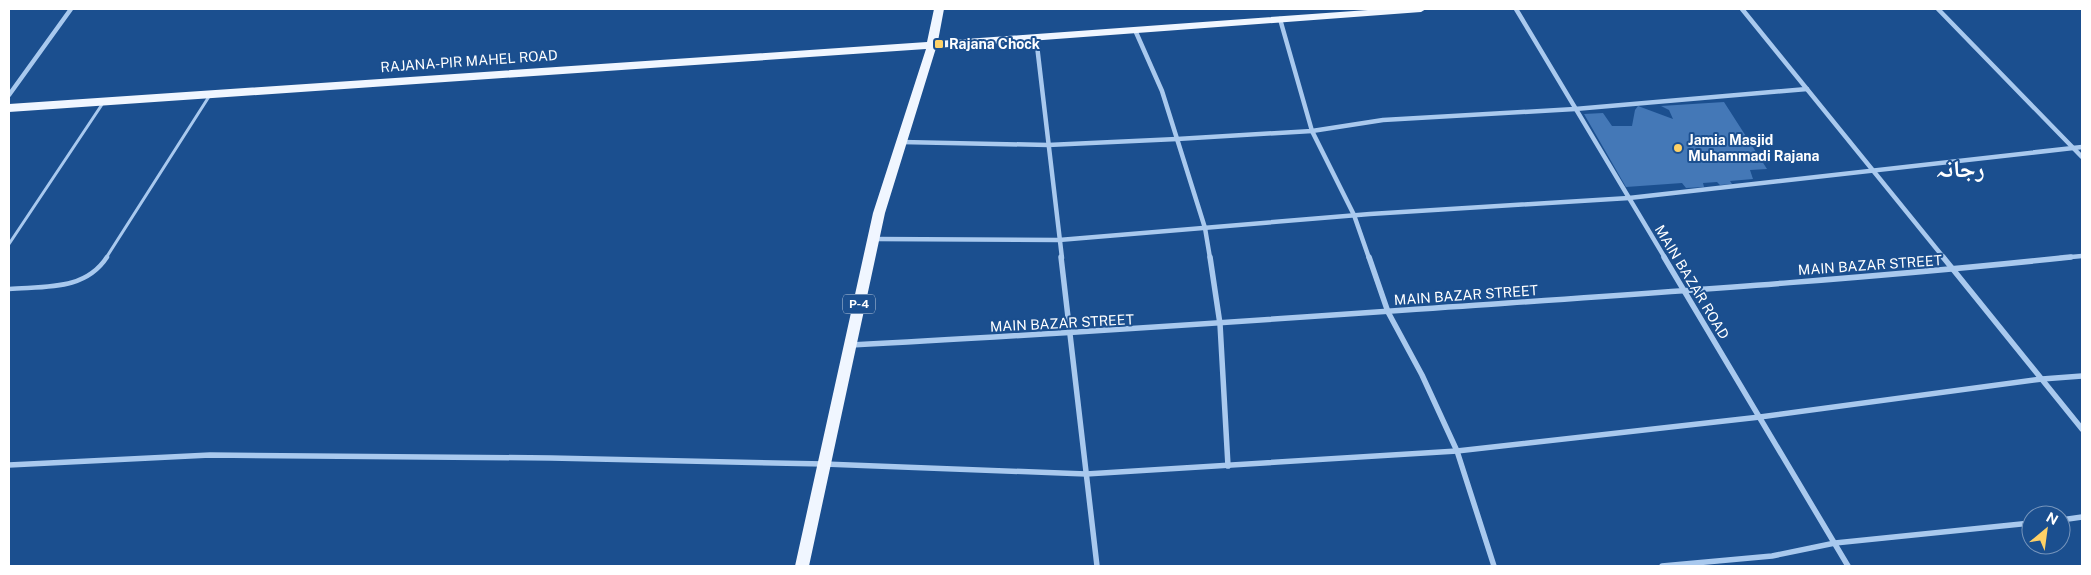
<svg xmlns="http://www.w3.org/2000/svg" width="2091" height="575" font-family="'Public Sans','Noto Naskh Arabic',sans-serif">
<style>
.building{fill:#4478b7}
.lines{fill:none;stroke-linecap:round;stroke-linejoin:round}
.lane-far1{stroke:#a9c9ee;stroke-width:3}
.lane{stroke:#a9c9ee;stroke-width:4.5}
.street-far1{stroke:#a9c9ee;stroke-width:4.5}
.street{stroke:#a9c9ee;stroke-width:5.5}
.primary{fill:#f0f6ff;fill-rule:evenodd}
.poi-dot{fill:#ffd166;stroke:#1b4f8f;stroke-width:2}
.labels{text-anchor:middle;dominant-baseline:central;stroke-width:4;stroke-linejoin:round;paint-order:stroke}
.shield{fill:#1b4f8f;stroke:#bbcadd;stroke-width:1}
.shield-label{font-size:12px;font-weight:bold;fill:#fff}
.poi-label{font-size:14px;font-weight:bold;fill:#fff;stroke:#1b4f8f;text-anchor:start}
.street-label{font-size:14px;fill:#fff;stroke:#1b4f8f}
.town-label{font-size:24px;font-weight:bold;fill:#fff;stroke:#1b4f8f}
</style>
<rect width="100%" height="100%" fill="#1b4f8f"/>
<polygon class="building" points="1724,102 1767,169 1750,170 1753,179 1730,181 1732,184 1720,185 1717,182 1703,183 1704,187 1686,188 1682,183 1626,187 1584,114 1603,113 1612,126 1632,126 1635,110 1638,106 1673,119 1669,110 1661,106"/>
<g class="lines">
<g class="lane-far1">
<polyline points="9,244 103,103"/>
<polyline points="106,258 210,95"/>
</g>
<path class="lane" d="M9,289C45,286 85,291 107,257"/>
<g class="street-far1">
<polyline points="1516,9 1665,258"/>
<polyline points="1742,9 1944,258"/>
<polyline points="1938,9 2082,157"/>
<polyline points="1280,19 1312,131 1354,215 1369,258"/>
<polyline points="1135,30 1162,91 1205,228 1210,258"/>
<polyline points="1036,37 1062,258"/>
<polyline points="9,95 71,9"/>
<polyline points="902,142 1048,145 1177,139 1312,131 1383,120 1575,109 1807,89"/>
<polyline points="875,239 1059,240 1370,214 1629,198 2082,147"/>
<polyline points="2060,258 2082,256"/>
</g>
<g class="street">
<polyline points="1061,257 1097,566"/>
<polyline points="1210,257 1220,324 1228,466"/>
<polyline points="1369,257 1388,312 1422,375 1457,451 1494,566"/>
<polyline points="1664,257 1848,566"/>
<polyline points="1943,257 2082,429"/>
<path d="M851,345C1070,334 1289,318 1508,303C1696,290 1884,277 2071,257"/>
<polyline points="9,465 210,455 551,458 824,464 1086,474 1457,451 1760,417 2042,379 2082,376"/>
<polyline points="2061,520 2082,517"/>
<polyline points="1662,566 1772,556 1835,543 2031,523"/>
</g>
<polygon class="primary" points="934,9 944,9 938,41 1382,9 1426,9 1421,12 936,48 885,213 809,566 795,566 873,213 926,49 9,112 9,104 927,42"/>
</g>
<g class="poi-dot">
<rect x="934" y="39" width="10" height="10" rx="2.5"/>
<circle cx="1678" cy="148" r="5"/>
</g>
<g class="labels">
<rect class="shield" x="843" y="294.5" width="32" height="19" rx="4"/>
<g class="shield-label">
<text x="859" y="304">P-4</text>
</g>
<g class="poi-label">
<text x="949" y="44">Rajana Chock</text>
<text x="1688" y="140">Jamia Masjid<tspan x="1688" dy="16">Muhammadi Rajana</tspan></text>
</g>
<g class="street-label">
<text transform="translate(469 61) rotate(-4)">RAJANA-PIR MAHEL ROAD</text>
<text transform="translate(1870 265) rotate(-4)">MAIN BAZAR STREET</text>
<text transform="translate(1692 282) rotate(59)">MAIN BAZAR ROAD</text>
<text transform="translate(1466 295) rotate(-4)">MAIN BAZAR STREET</text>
<text transform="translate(1062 323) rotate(-3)">MAIN BAZAR STREET</text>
</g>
<g class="town-label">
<text x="1960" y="168">رجانہ</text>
</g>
</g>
<rect width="2091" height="575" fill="none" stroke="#ffffff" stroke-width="20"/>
<g transform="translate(2046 530) rotate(29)"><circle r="24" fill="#1b4f8f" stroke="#7695bc"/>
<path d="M0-4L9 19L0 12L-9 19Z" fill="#ffd166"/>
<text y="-8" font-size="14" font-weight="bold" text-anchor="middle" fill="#ffffff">N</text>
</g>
</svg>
